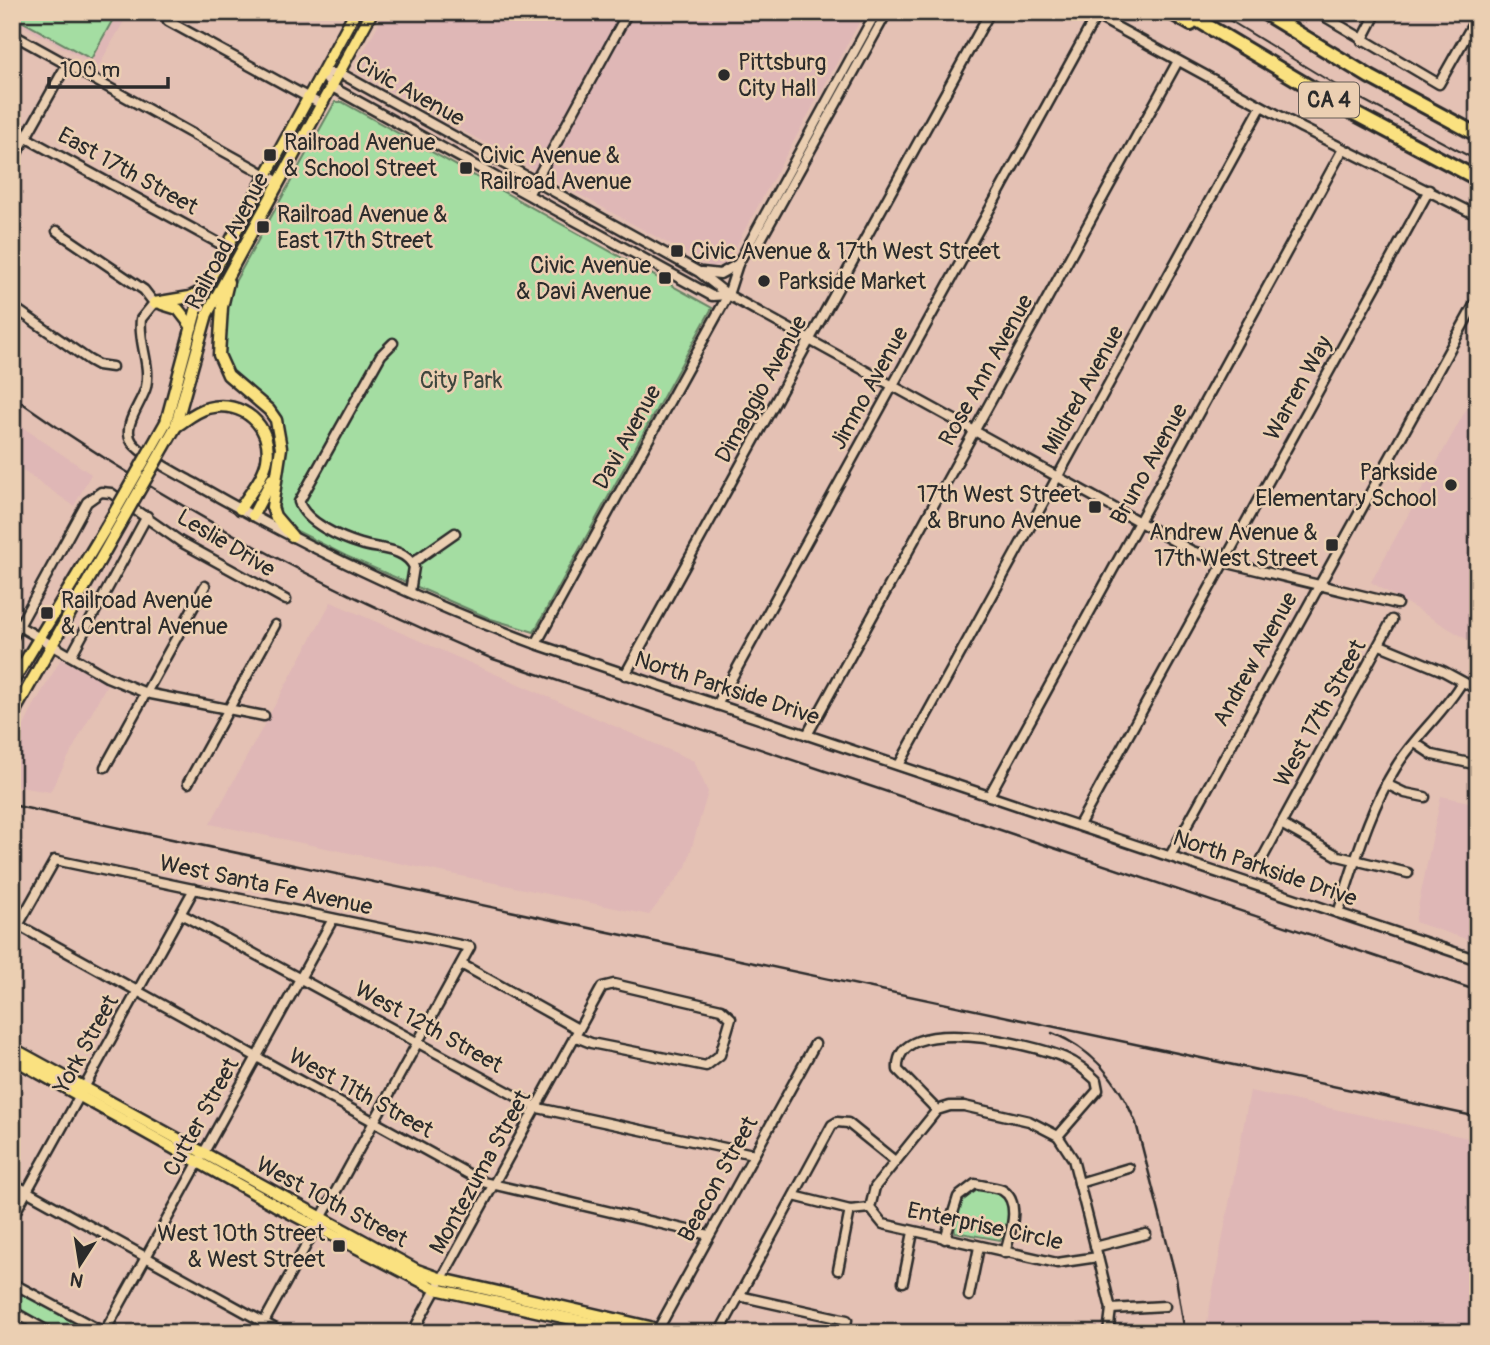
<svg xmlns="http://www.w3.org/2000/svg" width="1490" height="1345" font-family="Pangolin,sans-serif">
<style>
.built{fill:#dfb7b6}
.green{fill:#a4dda2;stroke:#688466;stroke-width:2}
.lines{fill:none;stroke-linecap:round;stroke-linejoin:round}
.minor-casing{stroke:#2b2b2b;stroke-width:13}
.major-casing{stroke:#2b2b2b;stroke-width:15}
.highway-casing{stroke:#2b2b2b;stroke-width:18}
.minor{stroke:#ebcfb2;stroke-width:8}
.major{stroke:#fae180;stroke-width:10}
.highway{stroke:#fae180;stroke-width:12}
.tram{stroke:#2b2b2b;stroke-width:2}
.rail{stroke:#2b2b2b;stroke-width:2.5}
.major-bridge-casing{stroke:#2b2b2b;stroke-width:15;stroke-linecap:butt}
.major-bridge{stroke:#fae180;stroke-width:10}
.poi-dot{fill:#2b2b2b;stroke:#ebcfb2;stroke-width:2.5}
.labels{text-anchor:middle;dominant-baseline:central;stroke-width:5;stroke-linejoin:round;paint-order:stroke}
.shield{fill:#ebcfb2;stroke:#655c54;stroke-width:2}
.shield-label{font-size:21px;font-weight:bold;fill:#2b2b2b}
.poi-label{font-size:23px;fill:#2b2b2b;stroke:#ebcfb2;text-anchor:start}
.street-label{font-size:23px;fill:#2b2b2b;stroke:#ebcfb2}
.park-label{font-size:23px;fill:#3d463d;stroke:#ebcfb2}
</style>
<rect width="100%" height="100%" fill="#e4c1b4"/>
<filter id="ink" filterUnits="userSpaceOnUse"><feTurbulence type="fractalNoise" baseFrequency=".0143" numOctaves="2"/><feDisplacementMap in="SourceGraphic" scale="14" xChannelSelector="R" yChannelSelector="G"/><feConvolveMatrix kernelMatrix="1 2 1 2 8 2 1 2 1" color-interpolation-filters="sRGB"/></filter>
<g filter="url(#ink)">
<g class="built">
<polygon points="12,12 129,12 98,67 12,20"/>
<polygon points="385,12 865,12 726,264 711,267 356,72 355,67"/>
<polygon points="1478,388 1478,646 1371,582"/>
<polygon points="12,420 91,474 74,506 12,463"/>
<polygon points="331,602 694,761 708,792 686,867 649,915 210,824"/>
<polygon points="61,659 107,684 50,792 12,786 12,752 33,707"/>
<polygon points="1441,796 1478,804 1478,943 1415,922"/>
<polygon points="1250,1091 1478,1140 1478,1333 1205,1333"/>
</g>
<g class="green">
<polygon points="12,12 117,12 91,59 12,16"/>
<path d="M335,102H342L712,308L534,632L491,619L346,556L295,530L283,519L279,509L283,437C270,419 230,376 225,358C220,336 227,308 232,287Z"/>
<path d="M979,1189C986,1191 996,1191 1002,1196C1012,1205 1008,1231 1000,1240L955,1232L954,1227L962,1200Z"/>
<polygon points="12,1284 103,1333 61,1333 12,1306"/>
</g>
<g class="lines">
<defs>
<g id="minor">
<polyline points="1089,12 1302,128 1478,216"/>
<polyline points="1317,12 1439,84 1478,15"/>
<polyline points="168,21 322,105"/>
<polyline points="12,34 279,182"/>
<polyline points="1362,41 1377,12"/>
<polyline points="322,73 340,73 699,272 728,295 1192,551 1224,562 1397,604"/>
<polyline points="322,73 332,87 712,296 728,295"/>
<polyline points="12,130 226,247"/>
<polyline points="12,162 67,64"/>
<polyline points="529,193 628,12"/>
<path d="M57,231L144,290L154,303L141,319C138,342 151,364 146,387C142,403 121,426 132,442C142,456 178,474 194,483C303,546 418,600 536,644L1478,960"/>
<polyline points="748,246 755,250 887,12"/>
<polyline points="702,272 720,274 738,264"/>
<polyline points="12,306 89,360 98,365 112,367"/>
<path d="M393,343L381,355L299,502C306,523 341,538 361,544C379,550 404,547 414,567L410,592"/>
<polyline points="412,563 455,533"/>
<polyline points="12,622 107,677 146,693 264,716"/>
<polyline points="12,639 87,502 101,492 111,493 181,542 286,600"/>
<polyline points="536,644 728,295 738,264 876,12"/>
<polyline points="1380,645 1443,671 1478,690"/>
<polyline points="71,656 147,516"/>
<polyline points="625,675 990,12"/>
<polyline points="717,705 1096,16"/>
<polyline points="807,735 1178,61"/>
<polyline points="1415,743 1433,755 1478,765"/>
<polyline points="899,765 1261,107"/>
<polyline points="105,767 205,586"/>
<polyline points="188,783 275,625"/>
<polyline points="1386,784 1405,793 1425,797"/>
<polyline points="989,796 1343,149"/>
<polyline points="1281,824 1338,856 1408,873"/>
<polyline points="1079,825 1429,190"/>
<polyline points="1170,856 1478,298"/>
<polyline points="1262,859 1392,620"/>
<path d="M1338,913C1355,863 1368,812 1396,767C1415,736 1443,714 1462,682"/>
<polyline points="181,914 538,1108 753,1154"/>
<polyline points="18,925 483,1182 709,1235"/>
<polyline points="12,936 55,860 470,947 258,1333"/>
<polyline points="461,964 578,1029"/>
<polygon points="950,1106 964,1106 1029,1121 1058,1136 1073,1159 1098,1257 1057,1263 883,1224 870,1208 875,1187 937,1110"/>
<path d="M937,1110L898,1070C893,1010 1037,1045 1065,1058C1077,1063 1086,1071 1096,1080L1098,1090L1058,1136"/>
<polyline points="12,1183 283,1333"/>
<polyline points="1079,1183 1129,1168"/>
<polyline points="794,1196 850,1210 870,1208"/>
<polyline points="12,1218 194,889"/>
<path d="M945,1239L958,1197L975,1184C983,1186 995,1187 1002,1190C1023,1202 1009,1236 1005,1253"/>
<polyline points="1095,1247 1146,1234"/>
<polyline points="1098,1257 1111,1309 1108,1333"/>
<polyline points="838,1270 850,1210"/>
<polyline points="903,1282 913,1232"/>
<polyline points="12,1283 105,1333"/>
<polyline points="739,1296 847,1320 844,1333"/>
<polyline points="969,1296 979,1247"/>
<polyline points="1111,1309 1165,1306"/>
<polyline points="12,1311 51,1333"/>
<polyline points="104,1333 333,919"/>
<polyline points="412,1333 602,987 614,984 721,1009 731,1018 720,1055 706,1066 591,1043 576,1037"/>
<polyline points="656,1333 815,1044"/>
<polyline points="719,1333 832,1125 837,1122 848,1123 895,1161"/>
</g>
<g id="major">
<polyline points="228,282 222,307 219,355 228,375 269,410 276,420 281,448 272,507 275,516 292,536"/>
<polyline points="154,303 190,297 204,290"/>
<polyline points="162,304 178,309 192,327"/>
<polyline points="166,422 197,307 207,284 355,12"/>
<path d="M175,427C186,420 196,411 208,408C242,399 273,426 267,460C264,477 249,494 240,509"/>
<polyline points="175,428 207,314 372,12"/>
<polyline points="253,515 272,479"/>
<polyline points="12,683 105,529"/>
<polyline points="12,716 114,535"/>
<polyline points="12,1048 417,1270 442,1279 650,1327 659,1333"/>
<polyline points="12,1058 275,1205 436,1289 635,1333"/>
</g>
<g id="highway">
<polyline points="1170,12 1191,24"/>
<polyline points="1184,12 1350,111 1478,179"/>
<polyline points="1263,12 1370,77 1478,135"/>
</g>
</defs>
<use href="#minor" class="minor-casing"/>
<use href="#major" class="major-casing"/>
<use href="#highway" class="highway-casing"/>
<use href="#minor" class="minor"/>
<use href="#major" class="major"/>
<use href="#highway" class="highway"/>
<polyline class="tram" points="1216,12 1339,87 1478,161"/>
<g class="rail">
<path d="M12,396C162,502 324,589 493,659L1478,991"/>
<polyline points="12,805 1478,1117"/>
<path d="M1052,1033C1094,1049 1119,1082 1136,1123L1176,1278L1185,1333"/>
</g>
<defs>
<g id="major-bridge">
<polyline points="105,529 166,422"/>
<polyline points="114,535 175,428"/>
</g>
</defs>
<use href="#major-bridge" class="major-bridge-casing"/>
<use href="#major-bridge" class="major-bridge"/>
</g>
</g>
<g class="poi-dot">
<circle cx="724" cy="75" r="7"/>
<rect x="263" y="148" width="14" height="14" rx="3.5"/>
<rect x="459" y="161" width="14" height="14" rx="3.5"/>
<rect x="256" y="220" width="14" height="14" rx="3.5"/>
<rect x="670" y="244" width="14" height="14" rx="3.5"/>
<rect x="658" y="271" width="14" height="14" rx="3.5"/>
<circle cx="764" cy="281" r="7"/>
<circle cx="1451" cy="485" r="7"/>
<rect x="1088" y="500" width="14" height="14" rx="3.5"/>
<rect x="1325" y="538" width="14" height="14" rx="3.5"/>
<rect x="40" y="606" width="14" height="14" rx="3.5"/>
<rect x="332" y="1239" width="14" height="14" rx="3.5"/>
</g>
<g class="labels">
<rect class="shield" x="1299" y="82.5" width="60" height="35" rx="5"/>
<g class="shield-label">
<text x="1329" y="100">CA 4</text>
</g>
<g class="poi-label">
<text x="738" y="62">Pittsburg<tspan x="738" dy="26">City Hall</tspan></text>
<text x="284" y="142">Railroad Avenue<tspan x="284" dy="26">&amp; School Street</tspan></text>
<text x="480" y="155">Civic Avenue &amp;<tspan x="480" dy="26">Railroad Avenue</tspan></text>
<text x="277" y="214">Railroad Avenue &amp;<tspan x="277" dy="26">East 17th Street</tspan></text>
<text x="691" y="251">Civic Avenue &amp; 17th West Street</text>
<text x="651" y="265" text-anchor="end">Civic Avenue<tspan x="651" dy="26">&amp; Davi Avenue</tspan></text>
<text x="778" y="281">Parkside Market</text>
<text x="1437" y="472" text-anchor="end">Parkside<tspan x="1437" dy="26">Elementary School</tspan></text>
<text x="1081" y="494" text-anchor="end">17th West Street<tspan x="1081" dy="26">&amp; Bruno Avenue</tspan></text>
<text x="1318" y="532" text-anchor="end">Andrew Avenue &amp;<tspan x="1318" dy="26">17th West Street</tspan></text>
<text x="61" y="600">Railroad Avenue<tspan x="61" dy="26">&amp; Central Avenue</tspan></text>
<text x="325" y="1233" text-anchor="end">West 10th Street<tspan x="325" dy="26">&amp; West Street</tspan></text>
</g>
<g class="street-label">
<text transform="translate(410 91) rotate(29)">Civic Avenue</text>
<text transform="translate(128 171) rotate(29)">East 17th Street</text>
<text transform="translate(227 241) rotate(-62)">Railroad Avenue</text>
<text transform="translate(986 370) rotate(-61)">Rose Ann Avenue</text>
<text transform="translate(869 388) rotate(-61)">Jimno Avenue</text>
<text transform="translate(1298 388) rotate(-61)">Warren Way</text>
<text transform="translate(761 389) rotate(-61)">Dimaggio Avenue</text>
<text transform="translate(1083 390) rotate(-61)">Mildred Avenue</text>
<text transform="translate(627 437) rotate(-61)">Davi Avenue</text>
<text transform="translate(1149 464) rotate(-61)">Bruno Avenue</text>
<text transform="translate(226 543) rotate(31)">Leslie Drive</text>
<text transform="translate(1255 659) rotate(-61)">Andrew Avenue</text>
<text transform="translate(727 688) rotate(18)">North Parkside Drive</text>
<text transform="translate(1320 713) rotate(-61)">West 17th Street</text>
<text transform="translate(1265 868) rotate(19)">North Parkside Drive</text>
<text transform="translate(266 885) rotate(12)">West Santa Fe Avenue</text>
<text transform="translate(429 1027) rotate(29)">West 12th Street</text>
<text transform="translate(86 1044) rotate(-61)">York Street</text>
<text transform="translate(361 1093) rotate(29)">West 11th Street</text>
<text transform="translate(201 1117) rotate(-61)">Cutter Street</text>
<text transform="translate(480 1172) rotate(-61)">Montezuma Street</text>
<text transform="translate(718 1179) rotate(-61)">Beacon Street</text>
<text transform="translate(332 1202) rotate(28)">West 10th Street</text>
<text transform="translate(985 1226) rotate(12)">Enterprise Circle</text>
</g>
<g class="park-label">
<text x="461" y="380">City Park</text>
</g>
</g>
<rect width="1490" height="1345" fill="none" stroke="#ebcfb2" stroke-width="42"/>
<rect x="21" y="21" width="1448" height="1303" fill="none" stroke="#2b2b2b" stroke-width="2.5" filter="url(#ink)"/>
<g transform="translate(80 1264) rotate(192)" stroke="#ebcfb2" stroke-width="5" paint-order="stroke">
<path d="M0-5L12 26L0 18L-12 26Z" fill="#2b2b2b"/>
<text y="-10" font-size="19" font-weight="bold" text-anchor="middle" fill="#2b2b2b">N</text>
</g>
<path d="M49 77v10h119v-10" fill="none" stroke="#2b2b2b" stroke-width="3.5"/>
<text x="60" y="77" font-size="21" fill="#2b2b2b" stroke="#ebcfb2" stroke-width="5" paint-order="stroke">100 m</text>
</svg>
